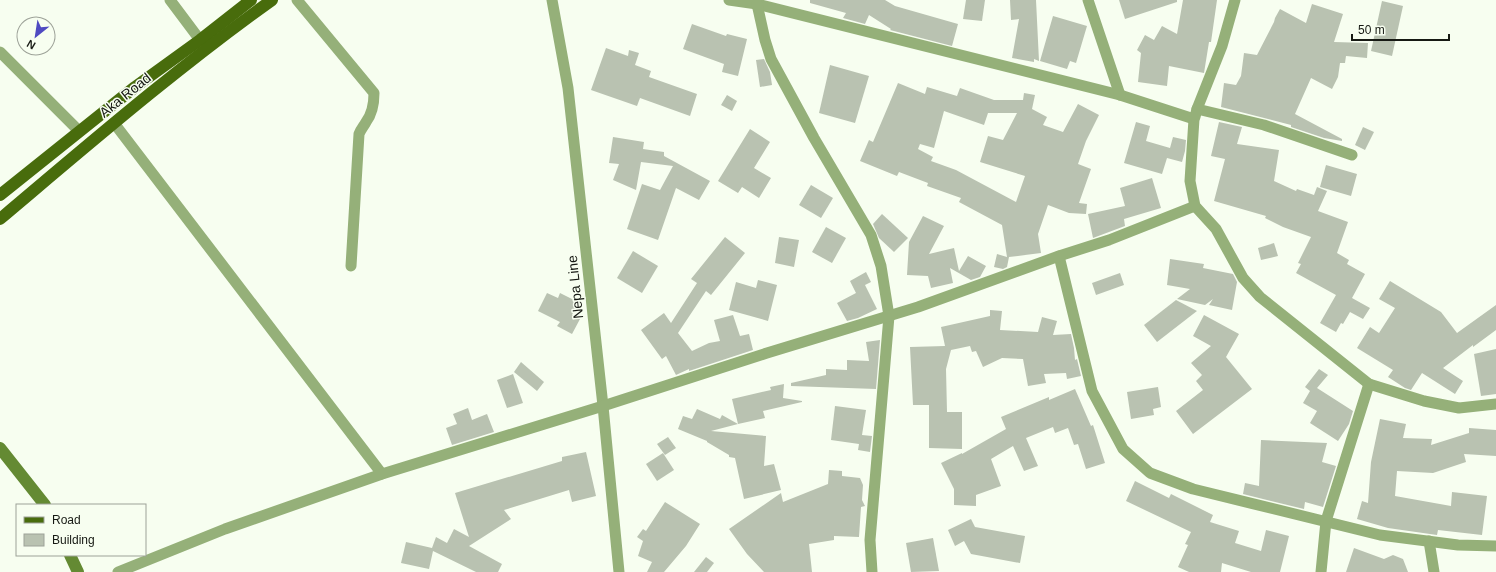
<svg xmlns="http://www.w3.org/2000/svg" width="1496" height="572" font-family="Helvetica,sans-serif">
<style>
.building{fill:#b9c2b1;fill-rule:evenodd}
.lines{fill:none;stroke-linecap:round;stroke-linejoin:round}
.street{stroke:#95b079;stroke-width:11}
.secondary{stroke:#648a33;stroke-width:12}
.primary{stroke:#486c0c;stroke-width:12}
.labels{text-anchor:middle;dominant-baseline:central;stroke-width:3;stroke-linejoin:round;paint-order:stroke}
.street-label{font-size:14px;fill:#161913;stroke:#f7fef0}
</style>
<rect width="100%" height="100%" fill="#f7fef0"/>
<g class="building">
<polygon points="810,0 885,0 895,6 958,24 952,46 890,30 891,29 869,15 865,24 843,18 846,13 810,3"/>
<polygon points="966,0 985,0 982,21 963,19"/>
<polygon points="1010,0 1036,0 1039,61 1034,59 1034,62 1012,58 1019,19 1011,20"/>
<polygon points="1119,0 1177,0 1177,2 1125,19"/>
<polygon points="1183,0 1217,0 1211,42 1209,42 1204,73 1169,66 1167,86 1138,82 1141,53 1137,50 1145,35 1154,40 1162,26 1177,34"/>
<polygon points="1382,1 1403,6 1392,56 1371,51"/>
<polygon points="1312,4 1343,14 1334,42 1368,43 1367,58 1346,56 1345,63 1340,63 1338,77 1332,89 1311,78 1295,114 1342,139 1342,141 1324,138 1291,127 1291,125 1221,107 1224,83 1236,85 1241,76 1244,53 1257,55 1274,22 1275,18 1280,9 1306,23"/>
<polygon points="1053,16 1087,26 1076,63 1070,61 1067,69 1040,61"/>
<polygon points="692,24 726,36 727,34 747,39 738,76 722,72 724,64 683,49"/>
<polygon points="606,48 628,56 629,50 639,53 635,65 651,71 649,77 697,94 690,116 640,98 637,106 591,90"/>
<polygon points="764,59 770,72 772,85 760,87 756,60"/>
<polygon points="830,65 869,76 855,123 819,113"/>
<path d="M898,83L925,94L927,87L957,96L960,88L994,100H1023L1024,93L1035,95L1032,109L1047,117L1043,125L1063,132L1078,104L1099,115L1086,141L1078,164L1091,169L1079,203L1087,204L1086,214L1069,213L1048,205L1038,234L1041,253L1009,257L1007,267L1003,269L994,267L997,254L1007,257L1002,225L959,202L961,198L927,186L928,183L899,172L897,176L860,161L869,140L873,142ZM944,111L984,125L988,113H1017L1003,140L988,136L980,162L1025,176L1016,202L956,170L931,161L933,157L918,149L920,144L934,148Z"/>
<polygon points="727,95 737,101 732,111 721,105"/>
<polygon points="1136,122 1150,126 1146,141 1170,148 1173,137 1186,140 1185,151 1182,162 1167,158 1162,174 1124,163"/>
<polygon points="1219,122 1242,127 1237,144 1279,150 1274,181 1296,191 1297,189 1314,195 1317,187 1327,191 1318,211 1348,222 1337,253 1349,260 1347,264 1365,274 1352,298 1370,308 1363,319 1350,312 1343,324 1341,323 1336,332 1320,323 1336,295 1296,273 1301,264 1298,263 1311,237 1283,227 1265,218 1266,216 1214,201 1225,159 1211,156"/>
<polygon points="1363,127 1374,132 1365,150 1355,145"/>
<polygon points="750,129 770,142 754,168 771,178 759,198 742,187 738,193 718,181"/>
<polygon points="613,137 644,142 643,149 664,152 664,156 710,181 699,200 676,188 658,240 627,229 642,184 660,190 673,166 641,162 636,190 613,180 619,164 609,163"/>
<polygon points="1326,165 1357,174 1351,196 1320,187"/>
<polygon points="1152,178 1161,208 1124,219 1125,226 1093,238 1088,214 1125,206 1120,188"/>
<polygon points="811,185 833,198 821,218 799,205"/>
<polygon points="882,214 908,238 894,252 879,238 873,224"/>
<polygon points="923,216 944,226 929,254 954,248 959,271 968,256 986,266 980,277 971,280 950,268 953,283 931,288 928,276 907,275 909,242"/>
<polygon points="826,227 846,238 832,263 812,252"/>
<polygon points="725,237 745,253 711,295 706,291 678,333 692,351 709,343 720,341 714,320 733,315 740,336 749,334 753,350 689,371 689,369 676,375 666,356 662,359 641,330 664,313 671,323 697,283 691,279"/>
<polygon points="779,237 799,240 794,267 775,263"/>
<polygon points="1274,243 1278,256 1261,260 1258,248"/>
<polygon points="633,251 658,266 642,293 617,278"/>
<polygon points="1170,259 1204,264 1203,268 1233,274 1237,282 1232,310 1209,305 1213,299 1205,305 1177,299 1190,289 1167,285"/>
<polygon points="866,272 871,282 865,285 877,309 858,318 847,321 837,303 856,293 850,281"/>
<polygon points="1120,273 1124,285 1096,295 1092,283"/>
<polygon points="758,280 777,285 768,321 729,310 736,282 756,288"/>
<polygon points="1390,281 1441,312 1457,333 1496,305 1496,330 1473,347 1473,345 1443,368 1463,381 1455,394 1422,373 1411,390 1405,388 1388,377 1393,370 1357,348 1370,327 1379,333 1395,308 1379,299"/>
<polygon points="547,293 558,298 560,293 578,302 572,315 580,319 572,334 557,326 560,322 538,311"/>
<polygon points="1176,300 1197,311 1157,342 1144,325"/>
<polygon points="990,310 1002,311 1000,330 1038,332 1042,317 1057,321 1053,335 1071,334 1074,348 1075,360 1077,359 1081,376 1067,379 1066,373 1044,374 1046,383 1028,386 1023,359 1002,358 983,367 976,351 972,352 970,346 951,350 946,369 947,412 962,412 962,449 929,448 929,405 913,405 910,347 945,346 941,327 990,316"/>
<polygon points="1204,315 1239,334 1226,357 1252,389 1193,434 1176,411 1203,390 1196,381 1202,375 1191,363 1211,346 1193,336"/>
<polygon points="880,340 876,389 791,386 791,383 826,375 826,369 847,370 847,360 869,361 866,342"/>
<polygon points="1496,349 1496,394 1481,396 1474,354"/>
<polygon points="521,362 544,382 537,391 514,372"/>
<polygon points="1319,369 1328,375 1317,388 1353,411 1349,424 1338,441 1310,423 1317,411 1303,403 1310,391 1305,387"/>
<polygon points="513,374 523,403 507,408 497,380"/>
<polygon points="784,384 783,398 802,401 802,402 763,411 765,418 738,424 732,399 771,390 770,387"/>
<polygon points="1158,387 1161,407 1153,409 1154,415 1131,419 1127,392"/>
<polygon points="1075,389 1091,426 1093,425 1105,463 1086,469 1078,444 1074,445 1068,428 1055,433 1053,427 1026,438 1038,466 1024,471 1013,446 991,459 1001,486 976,495 976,506 954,505 954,489 941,463 962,453 962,454 1006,429 1001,417 1049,397 1049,400"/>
<polygon points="835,406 866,410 862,435 872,436 870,452 858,450 859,444 831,440"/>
<polygon points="468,408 472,420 487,414 494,432 452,445 446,428 457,424 453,414"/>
<polygon points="697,409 720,419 722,415 738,424 711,431 766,436 764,466 774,464 781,490 744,499 735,458 729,457 729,455 707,442 707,441 678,429 683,416 692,419"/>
<polygon points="1380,419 1406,424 1403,438 1432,439 1431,445 1469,433 1469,428 1496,430 1496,456 1464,454 1466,462 1433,473 1397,471 1395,496 1451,506 1452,492 1487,496 1482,535 1438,530 1437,535 1388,528 1357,519 1362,501 1368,503 1371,462"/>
<polygon points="668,437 676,448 665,455 657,444"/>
<polygon points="1261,440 1327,443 1322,462 1336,466 1323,507 1305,502 1304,509 1243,494 1245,483 1259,486"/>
<polygon points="586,452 596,496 572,502 569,490 504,510 511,519 469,546 502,564 498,572 476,572 433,551 429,569 401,563 406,542 432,548 436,537 447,543 454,529 469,537 455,493 562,461 562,457"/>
<polygon points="663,453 674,470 657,481 646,464"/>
<polygon points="829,470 842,471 842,476 860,478 863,485 862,500 865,506 861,507 859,537 834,536 834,540 809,544 812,572 764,572 747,554 729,529 781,493 783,502 828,484"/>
<polygon points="1135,481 1169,498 1171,494 1213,515 1210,522 1239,531 1235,543 1261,551 1266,530 1289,536 1280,572 1251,572 1222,563 1221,572 1189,572 1178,567 1188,545 1185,544 1191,532 1126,501"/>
<polygon points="665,502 700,524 686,546 664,572 647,572 652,562 638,556 643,541 637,537 643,529 646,531"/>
<polygon points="971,519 975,527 1025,536 1020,563 971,554 964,541 955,546 948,530"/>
<polygon points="933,538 939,571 911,572 906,543"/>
<polygon points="1354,548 1384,559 1393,555 1403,559 1408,572 1346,572"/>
<polygon points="706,557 714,563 707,572 694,572"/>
</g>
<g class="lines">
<g class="street">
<polyline points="170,0 200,40"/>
<path d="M297,0L374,93C374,103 372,114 366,122C364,126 361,129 359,134L351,266"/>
<polyline points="552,0 568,88 603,406 619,572"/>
<polyline points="729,0 757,4 1120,95 1194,119 1190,181 1195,206 1216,229 1243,278 1260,297 1369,384 1424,401 1459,408 1496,404"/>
<polyline points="1088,0 1120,95"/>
<polyline points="757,4 765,40 771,59 814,138 871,235 881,266 889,316 870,540 872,572"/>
<polyline points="0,52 79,131"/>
<polyline points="1197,109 1264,125 1352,155"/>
<polyline points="1195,117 1197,109 1222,46 1235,0"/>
<polyline points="114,123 382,474"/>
<polyline points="1059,256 1092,391 1123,449 1150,473 1193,489 1380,535 1458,545 1496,546"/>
<polyline points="1429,541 1434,572"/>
<polyline points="118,572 225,529 382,474 603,406 767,353 918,307 1059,256 1109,240 1195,206"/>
<polyline points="1321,572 1326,521 1369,384"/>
</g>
<g class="secondary">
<polyline points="0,448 45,505"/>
<polyline points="70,555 78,572"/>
</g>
<g class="primary">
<polyline points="0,195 135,87 200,40 251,0"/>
<path d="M0,219C89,144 177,68 272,0"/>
</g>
</g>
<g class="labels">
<g class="street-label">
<text transform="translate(125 95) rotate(-39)">Aka Road</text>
<text transform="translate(575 287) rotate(-96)">Nepa Line</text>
</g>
</g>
<rect x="16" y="504" width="130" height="52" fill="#f7fef0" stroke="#9da298"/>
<rect x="24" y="517" width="20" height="6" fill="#486c0c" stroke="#9da298"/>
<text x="52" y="524" font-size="12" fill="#161913">Road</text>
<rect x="24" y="534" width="20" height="12" fill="#b9c2b1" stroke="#9da298"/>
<text x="52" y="544" font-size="12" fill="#161913">Building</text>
<g transform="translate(36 36) rotate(210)"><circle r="19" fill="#f7fef0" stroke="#9da298"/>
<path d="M0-3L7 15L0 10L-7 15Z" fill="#4f4ac1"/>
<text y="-6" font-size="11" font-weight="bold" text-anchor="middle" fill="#161913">N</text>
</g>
<path d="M1352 34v6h97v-6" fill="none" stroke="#161913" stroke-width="2"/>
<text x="1358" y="34" font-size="12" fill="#161913" stroke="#f7fef0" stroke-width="3" paint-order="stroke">50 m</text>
</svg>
